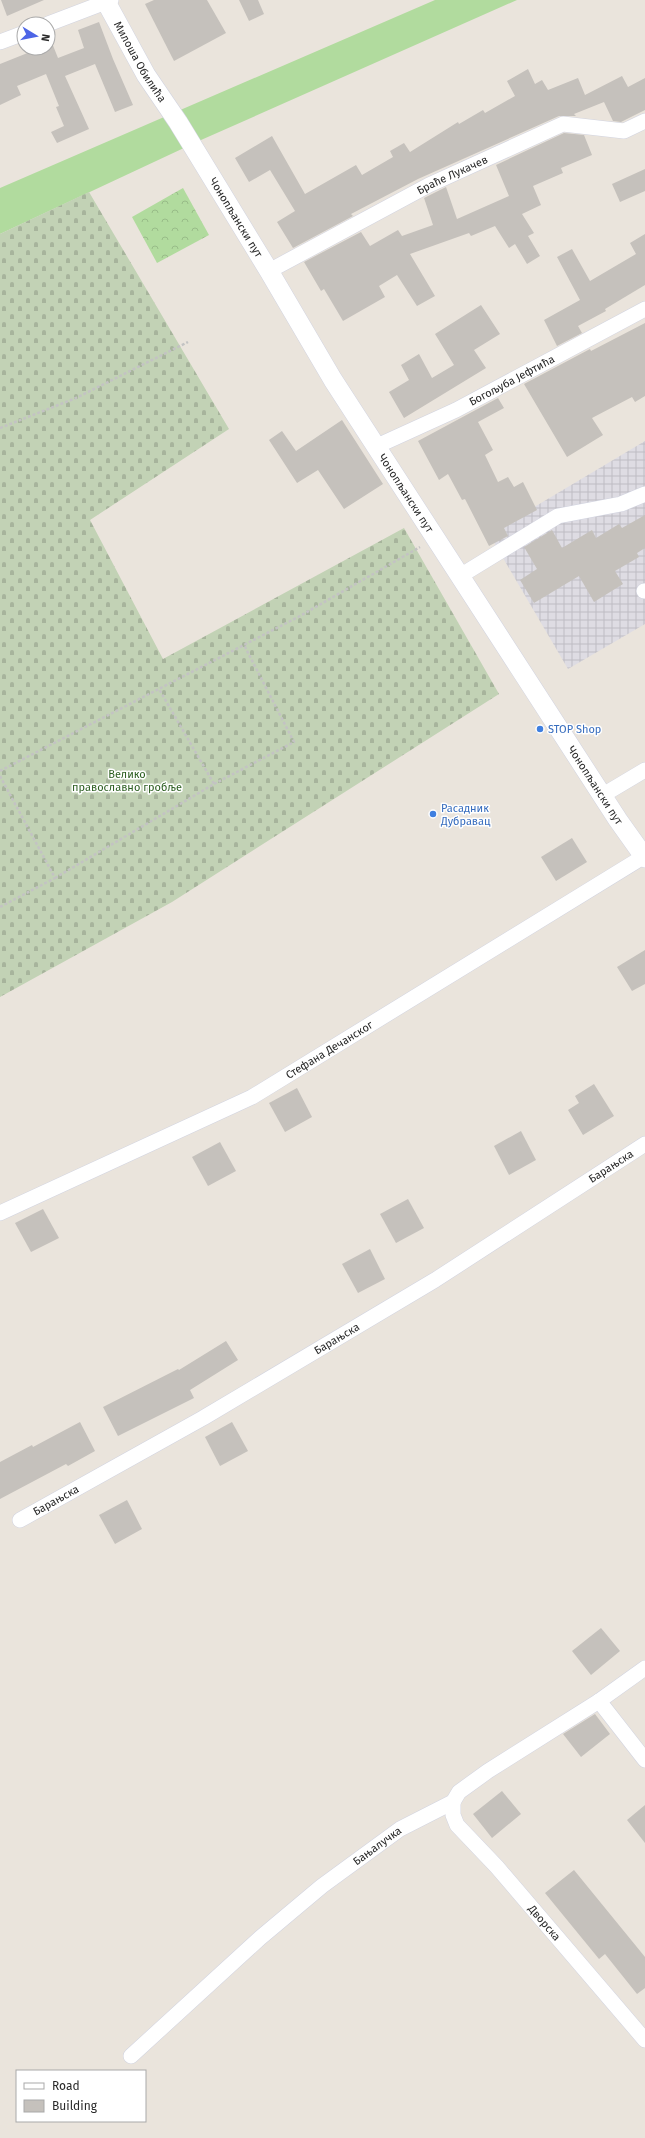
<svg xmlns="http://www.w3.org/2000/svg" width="645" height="2138" font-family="'Fira Sans',sans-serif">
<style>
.industrial{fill:url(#industrial-grid)}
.grass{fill:#b1db9e}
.forest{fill:url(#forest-crowns)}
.cemetery{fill:url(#cemetery-stones)}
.building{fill:#c5c1bc}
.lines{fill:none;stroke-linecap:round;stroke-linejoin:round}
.minor-casing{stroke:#d2d4e0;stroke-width:16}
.tertiary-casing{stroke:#d2d4e0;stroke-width:20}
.path{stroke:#c3c3c3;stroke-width:2.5;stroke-dasharray:3 2;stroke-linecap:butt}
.minor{stroke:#fff;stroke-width:15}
.tertiary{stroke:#fff;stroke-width:19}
.shop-dot{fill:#3f7fe0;stroke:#fff;stroke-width:1.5}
.labels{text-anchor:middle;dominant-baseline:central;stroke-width:3;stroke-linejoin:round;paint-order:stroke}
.street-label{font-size:11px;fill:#292929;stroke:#fff}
.shop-label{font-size:11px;fill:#366cbe;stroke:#fff;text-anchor:start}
.park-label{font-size:11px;fill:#2c5e21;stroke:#fff}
</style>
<defs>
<pattern id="industrial-grid" width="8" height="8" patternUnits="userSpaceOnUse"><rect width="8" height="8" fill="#dedce3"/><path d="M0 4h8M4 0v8" fill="none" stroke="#bebdc3"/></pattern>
<pattern id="forest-crowns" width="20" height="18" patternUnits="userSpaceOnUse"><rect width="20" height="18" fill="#b1db9e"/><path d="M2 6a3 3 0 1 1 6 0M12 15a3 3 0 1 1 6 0" fill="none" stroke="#98bc88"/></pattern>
<pattern id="cemetery-stones" width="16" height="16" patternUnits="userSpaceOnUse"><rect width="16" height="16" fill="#c2d2b5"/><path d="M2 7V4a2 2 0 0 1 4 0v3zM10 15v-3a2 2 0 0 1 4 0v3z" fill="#a7b49c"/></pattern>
</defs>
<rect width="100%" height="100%" fill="#eae4dc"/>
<polygon class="industrial" points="645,441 645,624 568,669 489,534"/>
<polygon class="grass" points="435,0 517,0 201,140 0,234 0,188"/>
<polygon class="forest" points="183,188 209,235 157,263 132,217"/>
<polygon class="cemetery" points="89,192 229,429 90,520 163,659 404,528 499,694 172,902 0,997 0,234"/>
<g class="building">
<polygon points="1,0 44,0 7,16"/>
<polygon points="154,0 207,0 226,33 174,61 145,4"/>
<polygon points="239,0 258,0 264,14 249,21"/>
<polygon points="99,22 113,59 133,105 115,112 95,64 65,76 89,129 57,143 51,132 64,126 56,107 59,106 46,74 17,86 21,95 0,105 0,64 40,48 48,48 48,45 52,43 58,58 84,48 78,30"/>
<polygon points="528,69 535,84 542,80 548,90 578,78 585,95 622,76 628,87 645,78 645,110 621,122 613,121 604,102 574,114 576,116 559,116 418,179 351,214 353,216 293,248 277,222 295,211 270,170 249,182 235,158 272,136 305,194 356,165 362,175 393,157 390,151 404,143 410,152 458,122 459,124 483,110 485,113 515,96 507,81"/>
<polygon points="564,133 584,135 592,155 561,168 563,173 533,186 541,205 522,214 534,233 528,236 540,256 527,264 515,244 509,248 495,226 471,236 469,233 410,254 435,296 417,306 397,275 379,286 385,297 343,321 324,289 321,291 304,262 361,232 370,246 398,230 402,236 433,225 424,198 446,187 457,219 509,196 496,165"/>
<polygon points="645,169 645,191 620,202 612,184"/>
<polygon points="645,234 645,285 605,309 606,311 578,326 582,333 557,346 544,320 580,300 557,257 572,249 590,281 636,254 630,243"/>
<polygon points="481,305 500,334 474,350 486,368 404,418 389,392 409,380 401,365 419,354 432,378 454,365 435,334"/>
<polygon points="645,323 645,396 635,402 632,397 592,418 603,435 567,457 524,384 590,349 591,351"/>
<polygon points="498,398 504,408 478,422 493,450 485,455 498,482 508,477 514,487 523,482 537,510 504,528 508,536 489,546 465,499 462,500 448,474 439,480 418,441"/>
<polygon points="342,420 383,484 344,509 318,470 297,483 269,440 282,431 296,451"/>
<polygon points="645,515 645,548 637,553 639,557 615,571 623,584 594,602 579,576 534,603 520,580 537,569 524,547 552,530 562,548 592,530 596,538 619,524 622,528"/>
<polygon points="572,838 587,862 556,881 541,857"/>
<polygon points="645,950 645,984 632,991 617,967"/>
<polygon points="594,1084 614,1116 583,1135 568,1110 579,1103 575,1096"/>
<polygon points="297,1088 312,1117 285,1132 269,1103"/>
<polygon points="521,1131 536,1160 509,1175 494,1146"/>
<polygon points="220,1142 236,1171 208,1186 192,1157"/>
<polygon points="408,1199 424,1228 396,1243 380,1214"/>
<polygon points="43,1209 59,1238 31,1252 15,1223"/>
<polygon points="370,1249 385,1279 358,1293 342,1264"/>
<polygon points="226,1341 238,1360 190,1390 194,1398 118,1436 103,1407 178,1369 179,1370"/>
<polygon points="80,1422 95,1451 68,1466 66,1464 0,1499 0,1462 32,1445 33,1447"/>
<polygon points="232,1422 248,1451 220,1466 205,1437"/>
<polygon points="127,1500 142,1529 115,1544 99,1515"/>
<polygon points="601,1628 620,1651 591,1675 572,1651"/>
<polygon points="595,1714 610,1734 581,1757 563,1734"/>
<polygon points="502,1791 521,1814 492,1838 473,1814"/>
<polygon points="645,1805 645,1843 627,1820"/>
<polygon points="574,1870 645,1957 645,1988 637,1994 605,1954 599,1959 545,1893"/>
</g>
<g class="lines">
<defs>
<g id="minor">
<polyline points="48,24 111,0"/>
<polyline points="0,42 24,33"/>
<path id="s1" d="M269,271L429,185L563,124L624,131L645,121"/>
<path id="s2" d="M377,446L456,410L645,309"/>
<polyline points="460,576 558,516 621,504 645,494"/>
<polyline points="644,591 645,591"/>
<polyline points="603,795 645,770"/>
<path id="s3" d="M0,1213L252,1097L643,857"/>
<path id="s4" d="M20,1520L203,1418L435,1280L645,1144"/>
<polyline points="599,1701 645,1760"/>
<path id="s5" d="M453,1802V1815L457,1825L497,1867L645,2040"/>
<path id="s6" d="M131,2056L260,1938L322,1886L400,1829L453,1802L459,1792L488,1771L599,1701L645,1668"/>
</g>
<g id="tertiary">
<path id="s7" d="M105,0L146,75L178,122L269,271L333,380L618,820L645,858"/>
</g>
</defs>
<use href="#minor" class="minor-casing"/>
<use href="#tertiary" class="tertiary-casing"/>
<g class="path">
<polyline points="0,428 76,398 188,342"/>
<polyline points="0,771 300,616 420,547"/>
<polyline points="0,776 55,878 0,907"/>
<polyline points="214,784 294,742 244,645"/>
<polyline points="55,878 214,784 159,689"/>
</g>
<use href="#minor" class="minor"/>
<use href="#tertiary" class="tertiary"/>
</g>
<g class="shop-dot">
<circle cx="540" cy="729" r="4"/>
<circle cx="433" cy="814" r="4"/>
</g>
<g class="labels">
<g class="street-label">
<text stroke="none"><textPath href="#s7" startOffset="71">Милоша Обилића</textPath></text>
<text stroke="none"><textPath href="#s1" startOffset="207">Браће Лукачев</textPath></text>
<text stroke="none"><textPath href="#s7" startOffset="254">Чонопљански пут</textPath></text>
<text stroke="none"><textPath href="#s2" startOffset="150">Богољуба Јефтића</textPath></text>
<text stroke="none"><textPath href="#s7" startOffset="578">Чонопљански пут</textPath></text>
<text stroke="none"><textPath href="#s7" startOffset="926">Чонопљански пут</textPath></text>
<text stroke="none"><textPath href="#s3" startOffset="368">Стефана Дечанског</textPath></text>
<text stroke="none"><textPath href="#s4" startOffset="689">Барањска</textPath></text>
<text stroke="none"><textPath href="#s4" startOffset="365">Барањска</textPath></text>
<text stroke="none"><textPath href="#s4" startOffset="41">Барањска</textPath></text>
<text stroke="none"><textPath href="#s6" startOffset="324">Бањалучка</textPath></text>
<text stroke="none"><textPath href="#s5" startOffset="155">Дворска</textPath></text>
</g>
<g class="shop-label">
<text x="548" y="729">STOP Shop</text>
<text x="441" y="808">Расадник<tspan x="441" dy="13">Дубравац</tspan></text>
</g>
<g class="park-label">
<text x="127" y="774">Велико<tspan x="127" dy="13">православно гробље</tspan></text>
</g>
</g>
<rect x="16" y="2070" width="130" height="52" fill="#ffffff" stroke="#a9a9a9"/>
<rect x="24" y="2083" width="20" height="6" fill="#ffffff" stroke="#a9a9a9"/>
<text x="52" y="2090" font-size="12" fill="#292929">Road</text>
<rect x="24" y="2100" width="20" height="12" fill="#c5c1bc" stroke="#a9a9a9"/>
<text x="52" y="2110" font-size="12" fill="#292929">Building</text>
<g transform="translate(36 36) rotate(100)"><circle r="19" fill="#ffffff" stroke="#a9a9a9"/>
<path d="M0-3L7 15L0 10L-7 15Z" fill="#4d65e6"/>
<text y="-6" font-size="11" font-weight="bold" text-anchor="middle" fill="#292929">N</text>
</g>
</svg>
